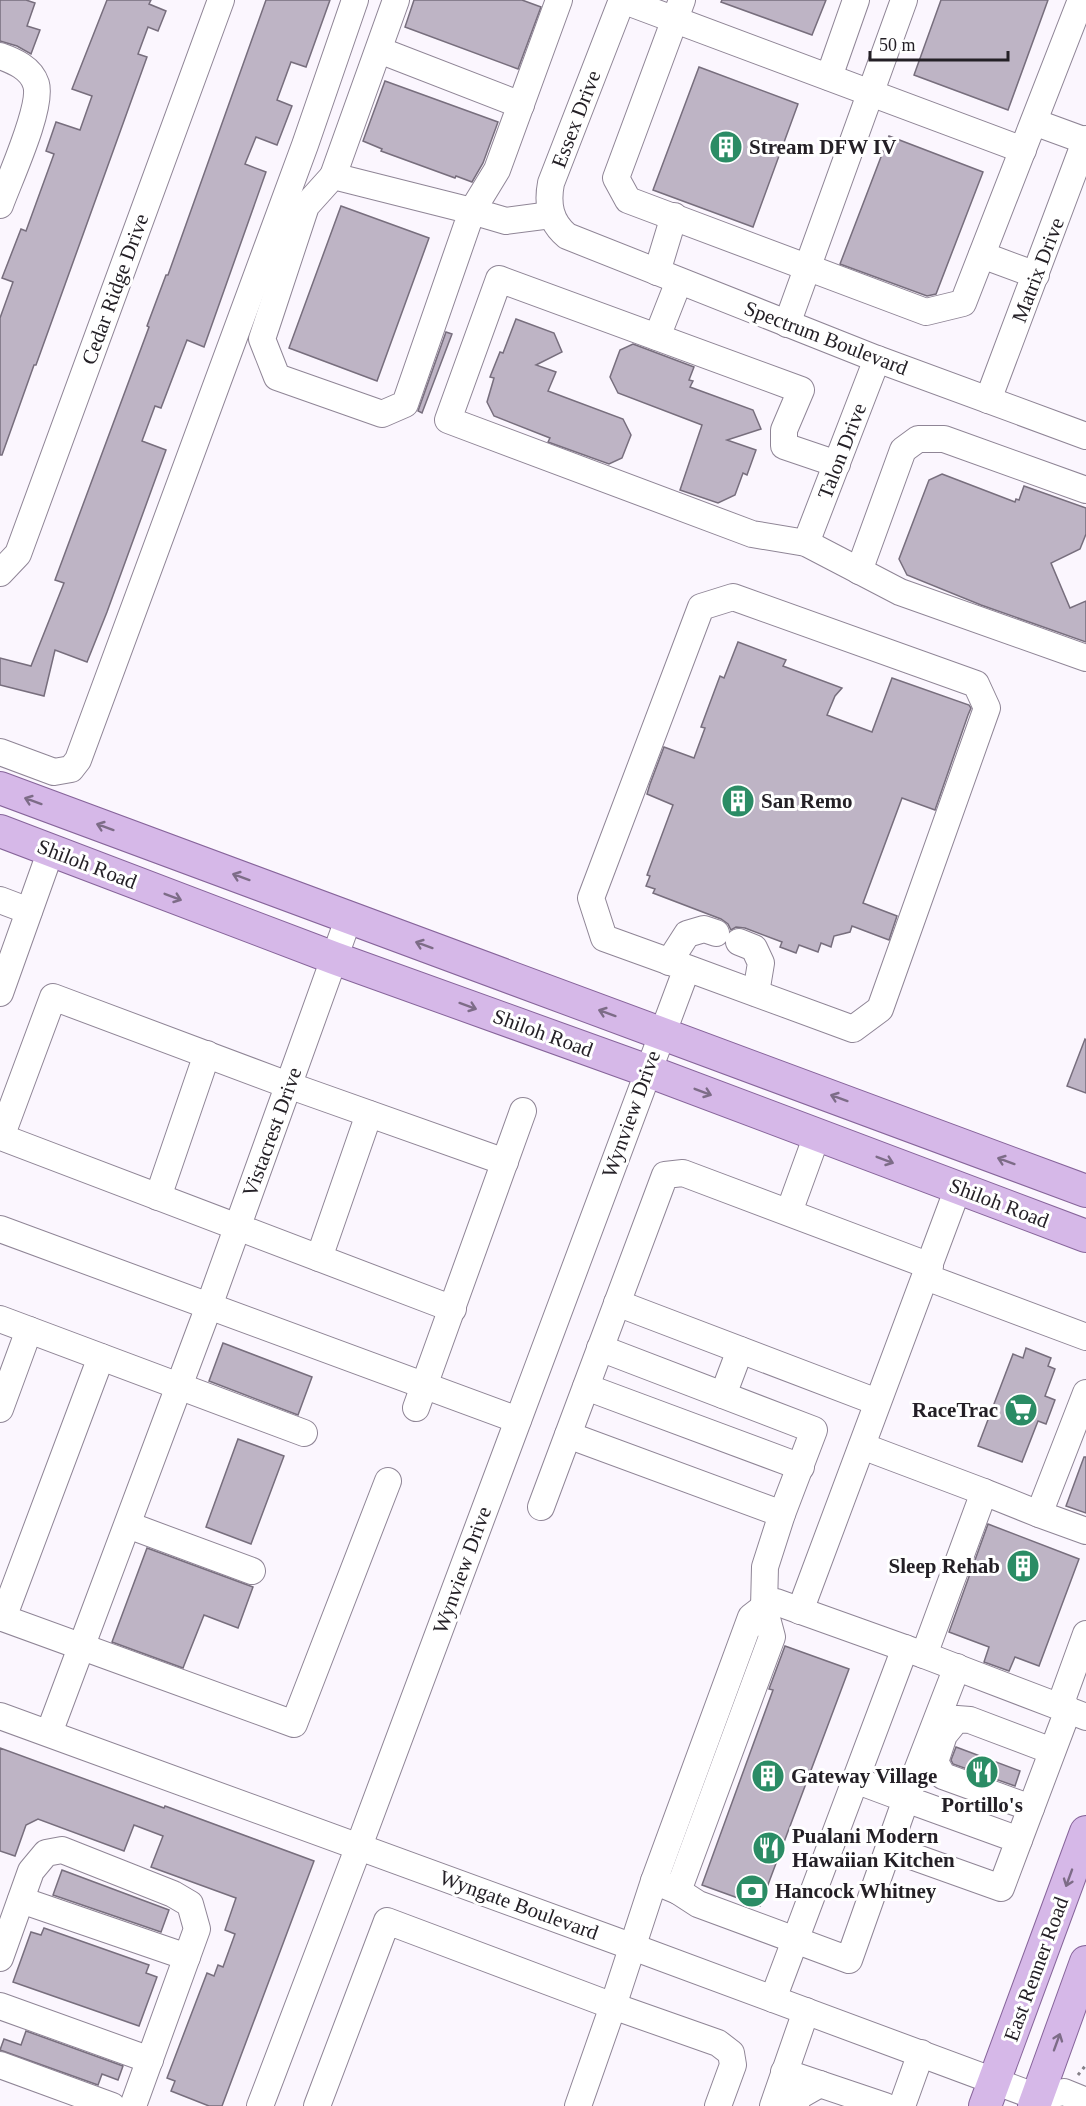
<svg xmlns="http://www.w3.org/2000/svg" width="1086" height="2106" font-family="Georgia,serif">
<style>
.building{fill:#beb4c5;stroke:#776e7d;stroke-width:1.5}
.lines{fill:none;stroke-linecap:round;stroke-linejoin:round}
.minor-casing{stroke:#8f8596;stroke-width:28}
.major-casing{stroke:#86649a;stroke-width:34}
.path{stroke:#858188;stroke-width:3;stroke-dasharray:3 4.5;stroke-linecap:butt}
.minor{stroke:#fff;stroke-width:26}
.major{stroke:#d6b8e8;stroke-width:32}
.oneway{stroke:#7d6c87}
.labels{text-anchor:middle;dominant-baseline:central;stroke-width:6;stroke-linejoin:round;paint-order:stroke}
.street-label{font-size:21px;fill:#242026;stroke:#fff}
.poi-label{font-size:21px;font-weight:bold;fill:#242026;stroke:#fff;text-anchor:start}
</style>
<rect width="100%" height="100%" fill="#fbf6fe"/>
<g class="building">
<polygon points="0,0 26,0 35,3 27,26 40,30 31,54 17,46 0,41"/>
<polygon points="107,0 151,0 149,4 166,11 158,31 148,27 138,54 147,57 36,365 34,365 2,455 0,455 0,318 13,282 2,278 21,229 26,231 54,154 46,151 56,122 80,130 92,96 72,89"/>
<polygon points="266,0 330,0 306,67 291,62 277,100 292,106 277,145 256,137 245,164 266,172 204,347 187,340 161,408 155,406 142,441 166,450 107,612 87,662 55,650 44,696 0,685 0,658 31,666 64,583 55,580 149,327 147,326 166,275 168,275"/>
<polygon points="414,0 522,0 541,7 518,69 405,27"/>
<polygon points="722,0 826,0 812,35 721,2"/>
<polygon points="941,0 1048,0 1008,110 914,75"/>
<polygon points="699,67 798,104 753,227 653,190"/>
<polygon points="385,81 498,122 483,163 472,182 456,176 455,178 381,151 382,149 363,141"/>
<polygon points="889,136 983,172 936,294 927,296 840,264"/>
<polygon points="341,206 429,238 377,381 289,348"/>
<polygon points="516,319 554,333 562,352 536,365 556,372 548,391 623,419 631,435 622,458 609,464 548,442 550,438 494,416 487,402 494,378 490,377 500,352 503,353"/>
<polygon points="446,332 452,334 422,413 418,411"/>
<polygon points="633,344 694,367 689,380 693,381 690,387 753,410 761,429 727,440 756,450 747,475 743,473 735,495 718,503 680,490 702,425 618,393 610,377 620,350"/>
<polygon points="942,474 1015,502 1016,499 1019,500 1024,486 1086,508 1086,534 1080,549 1051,563 1070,608 1086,601 1086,642 981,605 907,575 899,559 929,480"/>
<polygon points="738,642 786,660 783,666 842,688 835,696 827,715 872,732 892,678 969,705 971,708 968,715 935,810 902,798 863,903 897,916 889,940 852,926 850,932 834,936 831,947 821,943 818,952 799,945 796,953 780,947 782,942 745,928 736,927 731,930 728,924 721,919 653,893 655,889 646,886 650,876 647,875 673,805 647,794 650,784 664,747 694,758 705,728 701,727 720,676 724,678"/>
<polygon points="1085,1039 1086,1040 1086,1093 1067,1086"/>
<polygon points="223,1343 312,1377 298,1415 209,1381"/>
<polygon points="1026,1348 1051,1358 1048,1366 1055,1369 1045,1396 1055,1400 1046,1424 1038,1421 1022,1462 978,1446 1013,1354 1023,1358"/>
<polygon points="238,1439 284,1456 251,1544 206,1527"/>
<polygon points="1084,1457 1086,1457 1086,1513 1066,1506"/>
<polygon points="988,1524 1079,1559 1039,1666 1015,1657 1009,1671 984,1662 989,1647 949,1632"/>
<polygon points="147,1548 253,1587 238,1628 204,1615 183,1668 112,1642"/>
<polygon points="785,1646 849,1669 760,1906 702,1885 773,1690 769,1689"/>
<polygon points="956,1747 1020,1771 1015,1786 953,1764 951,1760"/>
<polygon points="0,1748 164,1808 165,1806 314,1861 222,2106 209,2106 171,2091 175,2081 167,2078 207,1973 214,1976 218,1965 223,1967 235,1934 225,1930 236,1898 151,1867 163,1836 134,1825 124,1851 38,1819 26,1825 15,1856 0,1851"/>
<polygon points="62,1870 169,1910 161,1932 53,1895"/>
<polygon points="44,1928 149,1965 146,1973 157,1977 139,2026 13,1982 31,1932 41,1935"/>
<polygon points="26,2031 123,2066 118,2080 102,2074 98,2085 0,2050 4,2039 21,2045"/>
</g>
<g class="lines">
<defs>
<g id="minor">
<path d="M622,0L551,183C547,204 550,222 567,236L877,359L1086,436"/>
<polyline points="622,0 1023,150"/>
<polyline points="682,0 616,178 628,200 926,312 963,303 1081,0"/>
<polyline points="379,50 521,105"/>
<path d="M0,56C14,61 31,68 36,84C43,107 9,180 0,205"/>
<polyline points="829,77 856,0"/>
<polyline points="1034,122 1086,141"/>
<polyline points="333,176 396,0"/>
<polyline points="551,215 506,221 472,211 333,176 306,206 262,339 277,377 382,414 405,404 472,211 497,170 559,0"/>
<polyline points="982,255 1036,275"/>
<polyline points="657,272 674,216"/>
<polyline points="787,324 904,0"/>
<polyline points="657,337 679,281"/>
<polyline points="988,400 1086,139"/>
<polyline points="837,464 784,446 784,430 801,390 499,279 448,420 752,534 806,543 900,592 1086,658"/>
<polyline points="806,543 877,359"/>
<polyline points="859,571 903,450 918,439 944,439 1086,490"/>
<polyline points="0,573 18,554 221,0"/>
<polyline points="0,752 54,772 71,769 78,760 305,145 355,0"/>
<polyline points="0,900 29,911"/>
<polyline points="739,942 754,948 761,963 756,993"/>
<polyline points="669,962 687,934 704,929 716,933"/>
<polyline points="0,993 51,850"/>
<polyline points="158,1197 207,1054"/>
<polyline points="789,1212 817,1135"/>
<polyline points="0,1229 518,1420"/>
<polyline points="319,1258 369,1114"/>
<polyline points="926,1277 1086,1337"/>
<polyline points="617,1303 877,1402"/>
<polyline points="453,1309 1,1137 53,997 288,1085 505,1162"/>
<polyline points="0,1319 304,1433"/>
<polyline points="600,1348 814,1430 782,1514 765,1567 764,1607 772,1637 678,1891 654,1881"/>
<polyline points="586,1387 801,1467"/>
<polyline points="1086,1393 1039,1514 1086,1531"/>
<polyline points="723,1395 740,1350"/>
<polyline points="416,1408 523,1111"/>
<polyline points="0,1409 29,1330"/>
<polyline points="568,1435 782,1514"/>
<polyline points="862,1446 984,1492"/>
<polyline points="541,1507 665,1175 683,1173 930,1266"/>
<polyline points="128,1525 252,1571"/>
<polyline points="800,1611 958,1188"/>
<polyline points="0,1617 294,1724 388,1481"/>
<polyline points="3,1618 101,1357"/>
<polyline points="1086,1634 1062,1700 1068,1710 1086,1717"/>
<polyline points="0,1716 633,1947 1037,2097"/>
<polyline points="49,1733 209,1306 349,917"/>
<polyline points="1031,1808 943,1776 935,1762 944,1735 957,1719 970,1720 1052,1751"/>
<polyline points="1019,1840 1068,1710 924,1655 984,1492 1039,1514"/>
<polyline points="889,1848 1001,1888 1019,1840 906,1799 957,1667"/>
<polyline points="678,1891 698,1904 849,1960 906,1799 855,1780"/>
<polyline points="21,1900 187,1957"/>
<polyline points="0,1958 31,1871 46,1853 62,1850 173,1894 190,1904 197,1929 133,2106"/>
<polyline points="773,1999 905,1648"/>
<polyline points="0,2006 150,2060"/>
<polyline points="0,2065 112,2106"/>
<polyline points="784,2072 885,2106"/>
<polyline points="1037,2097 1064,2092 1086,2101"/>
<polyline points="260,2106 359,1846 687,968 604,938 591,898 701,607 733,597 976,684 987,708 880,1009 853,1029 687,968"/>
<polyline points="317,2106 387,1921 613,2006 654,1881 751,1617 764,1607 776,1602 924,1655"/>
<polyline points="578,2106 613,2006 718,2043 731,2053 733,2065 718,2106"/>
<polyline points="773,2106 806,2011"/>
<polyline points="795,2106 799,2096 820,2084"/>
<polyline points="902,2106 921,2053"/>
</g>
<g id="major">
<polyline points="0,788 1086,1191"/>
<polyline points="0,831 334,958 648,1071 1086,1236"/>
<polyline points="985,2106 1086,1832"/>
<polyline points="1034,2106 1086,1962"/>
</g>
</defs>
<use href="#minor" class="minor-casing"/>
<use href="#major" class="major-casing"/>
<polyline class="path" points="1078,2075 1086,2065"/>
<use href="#minor" class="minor"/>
<use href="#major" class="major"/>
</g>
<defs><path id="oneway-shaft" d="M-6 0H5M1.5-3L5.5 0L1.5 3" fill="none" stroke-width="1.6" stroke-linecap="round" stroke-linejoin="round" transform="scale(1.5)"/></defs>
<g class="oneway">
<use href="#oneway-shaft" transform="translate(33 801) rotate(-160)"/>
<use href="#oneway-shaft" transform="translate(105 827) rotate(-160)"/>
<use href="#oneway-shaft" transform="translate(241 877) rotate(-160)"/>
<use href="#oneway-shaft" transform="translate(173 897) rotate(21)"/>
<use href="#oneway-shaft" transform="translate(424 945) rotate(-160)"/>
<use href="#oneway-shaft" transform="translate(468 1006) rotate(20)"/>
<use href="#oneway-shaft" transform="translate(607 1013) rotate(-160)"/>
<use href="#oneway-shaft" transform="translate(703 1092) rotate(21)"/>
<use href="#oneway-shaft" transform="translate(839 1098) rotate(-160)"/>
<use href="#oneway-shaft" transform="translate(885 1160) rotate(21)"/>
<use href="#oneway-shaft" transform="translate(1006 1161) rotate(-160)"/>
<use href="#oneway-shaft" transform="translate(1069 1878) rotate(110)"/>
<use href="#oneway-shaft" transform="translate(1057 2042) rotate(-70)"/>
</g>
<defs>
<symbol id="building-disc" viewBox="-11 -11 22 22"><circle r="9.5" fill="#2b8c65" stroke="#fff"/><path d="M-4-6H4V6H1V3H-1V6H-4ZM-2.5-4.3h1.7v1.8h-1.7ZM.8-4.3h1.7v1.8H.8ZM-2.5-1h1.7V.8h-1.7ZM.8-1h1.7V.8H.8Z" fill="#fff"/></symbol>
<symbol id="supermarket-disc" viewBox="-11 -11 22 22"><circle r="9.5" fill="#2b8c65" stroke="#fff"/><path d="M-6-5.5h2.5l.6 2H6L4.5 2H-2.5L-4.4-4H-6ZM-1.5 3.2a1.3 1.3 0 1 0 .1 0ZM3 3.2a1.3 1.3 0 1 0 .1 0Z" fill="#fff"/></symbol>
<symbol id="restaurant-disc" viewBox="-11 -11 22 22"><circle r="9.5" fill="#2b8c65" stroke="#fff"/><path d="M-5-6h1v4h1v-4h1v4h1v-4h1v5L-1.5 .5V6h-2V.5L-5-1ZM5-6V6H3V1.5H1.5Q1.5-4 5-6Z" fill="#fff"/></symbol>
<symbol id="bank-disc" viewBox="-11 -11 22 22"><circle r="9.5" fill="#2b8c65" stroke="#fff"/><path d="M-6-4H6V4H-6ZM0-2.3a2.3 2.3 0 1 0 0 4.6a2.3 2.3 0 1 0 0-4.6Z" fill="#fff"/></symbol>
</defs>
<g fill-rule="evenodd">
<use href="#building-disc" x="707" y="128" width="38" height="38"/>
<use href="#building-disc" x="719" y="782" width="38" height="38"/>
<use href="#supermarket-disc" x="1002" y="1391" width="38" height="38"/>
<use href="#building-disc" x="1004" y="1547" width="38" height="38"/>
<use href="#restaurant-disc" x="963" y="1753" width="38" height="38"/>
<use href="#building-disc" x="749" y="1757" width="38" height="38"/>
<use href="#restaurant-disc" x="750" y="1829" width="38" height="38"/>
<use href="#bank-disc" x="733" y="1872" width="38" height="38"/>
</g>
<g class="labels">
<g class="street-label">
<text transform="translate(576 119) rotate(-69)">Essex Drive</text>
<text transform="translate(1038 270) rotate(-69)">Matrix Drive</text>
<text transform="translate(115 289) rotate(-70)">Cedar Ridge Drive</text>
<text transform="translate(826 338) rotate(21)">Spectrum Boulevard</text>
<text transform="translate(842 451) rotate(-69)">Talon Drive</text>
<text transform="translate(87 864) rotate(21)">Shiloh Road</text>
<text transform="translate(543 1033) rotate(20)">Shiloh Road</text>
<text transform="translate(631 1114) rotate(-70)">Wynview Drive</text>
<text transform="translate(272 1132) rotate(-70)">Vistacrest Drive</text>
<text transform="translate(999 1203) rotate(21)">Shiloh Road</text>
<text transform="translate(462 1570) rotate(-70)">Wynview Drive</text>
<text transform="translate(519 1905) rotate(20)">Wyngate Boulevard</text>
<text transform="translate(1036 1969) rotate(-70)">East Renner Road</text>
</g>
<g class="poi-label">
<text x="749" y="147">Stream DFW IV</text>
<text x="761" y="801">San Remo</text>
<text x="998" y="1410" text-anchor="end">RaceTrac</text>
<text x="1000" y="1566" text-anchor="end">Sleep Rehab</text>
<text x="791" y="1776">Gateway Village</text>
<text x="982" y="1805" text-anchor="middle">Portillo's</text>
<text x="792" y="1836">Pualani Modern<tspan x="792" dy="24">Hawaiian Kitchen</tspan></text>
<text x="775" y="1891">Hancock Whitney</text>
</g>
</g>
<path d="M870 51v9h138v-9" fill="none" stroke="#242026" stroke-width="3"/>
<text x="879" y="51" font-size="18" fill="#242026" stroke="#ffffff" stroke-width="4.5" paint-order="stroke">50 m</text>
</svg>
